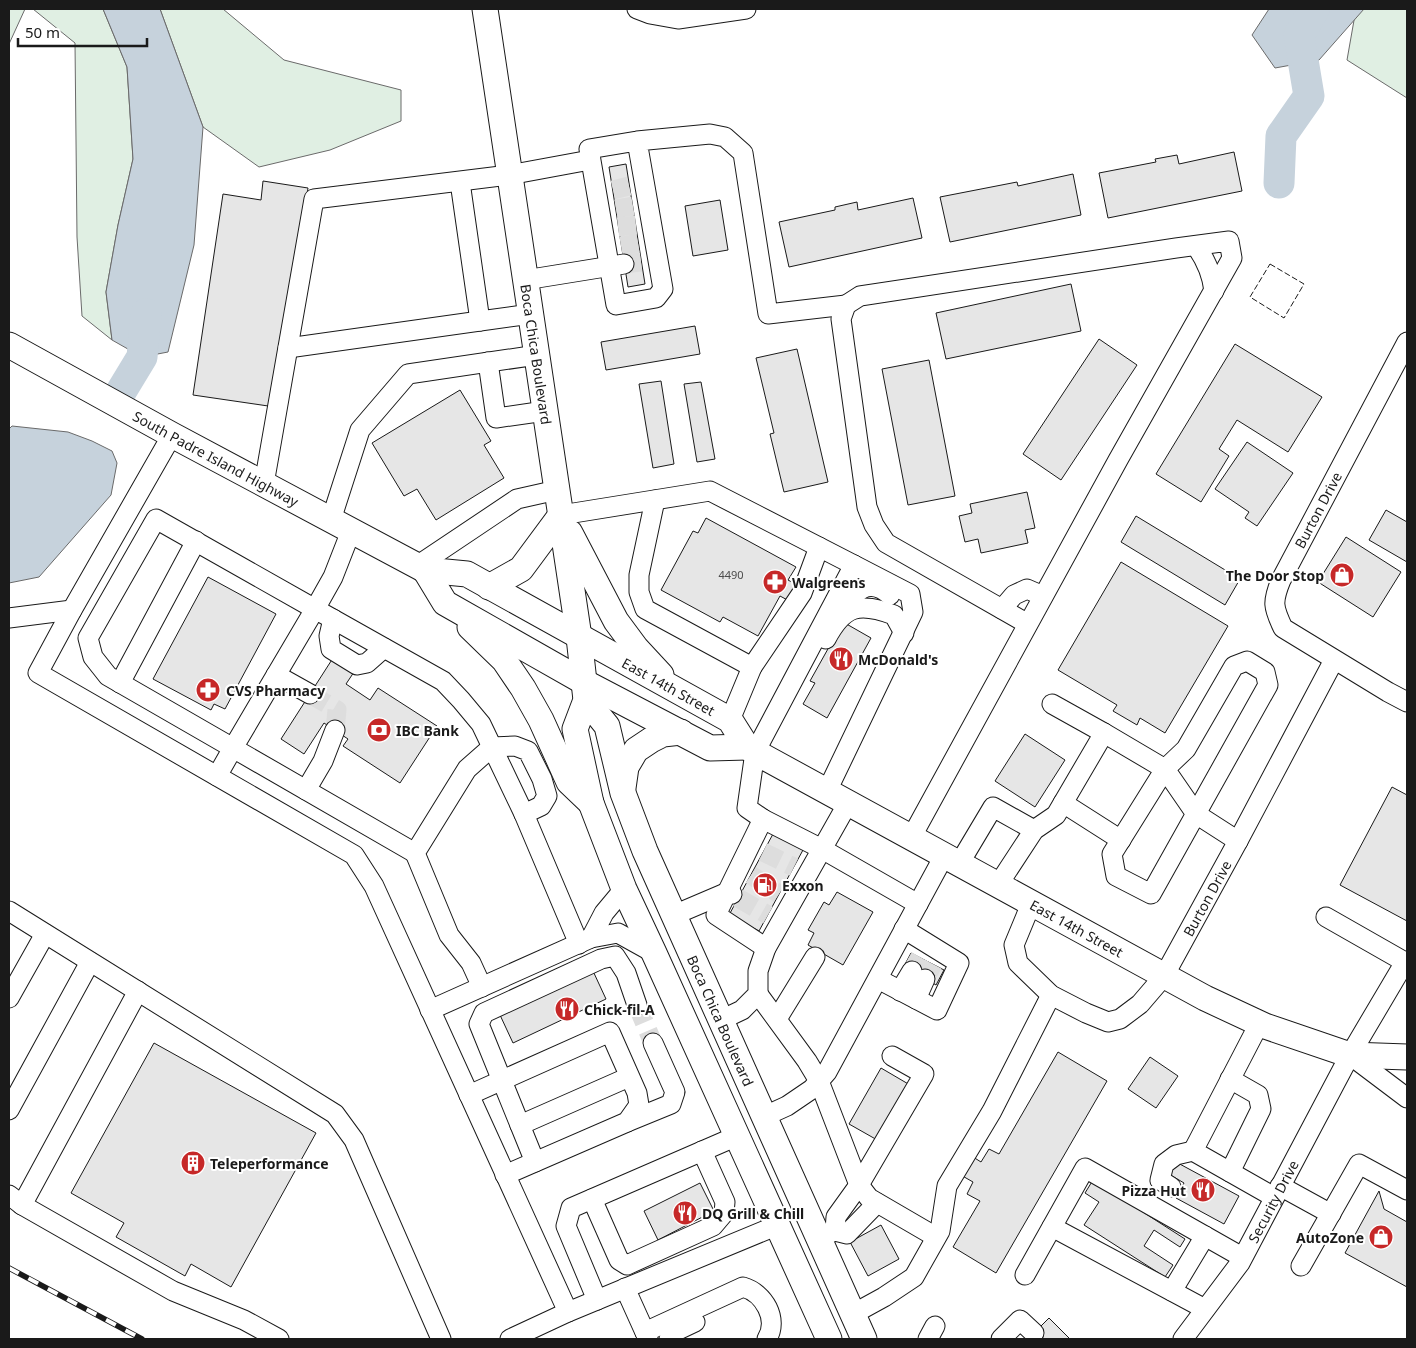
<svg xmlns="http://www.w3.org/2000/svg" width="1416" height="1348" font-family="'Noto Sans',sans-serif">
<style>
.green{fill:#e0efe3;stroke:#6a6a6a}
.water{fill:#c6d2dc;stroke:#6a6a6a}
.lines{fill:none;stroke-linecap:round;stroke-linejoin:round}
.river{stroke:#c6d2dc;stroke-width:31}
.building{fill:#e6e6e6;stroke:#1a1a1a}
.minor-tunnel{stroke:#ddd;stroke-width:19;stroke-dasharray:19 9;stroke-linecap:butt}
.minor-casing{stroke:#1a1a1a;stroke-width:21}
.major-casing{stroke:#1a1a1a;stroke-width:27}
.minor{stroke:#fff;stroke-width:19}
.major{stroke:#fff;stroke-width:25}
.rail-casing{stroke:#1a1a1a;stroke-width:5.5}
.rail{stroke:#fff;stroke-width:4;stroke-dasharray:11;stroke-linecap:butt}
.fence{stroke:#1a1a1a;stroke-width:1;stroke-dasharray:6 2.5;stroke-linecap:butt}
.labels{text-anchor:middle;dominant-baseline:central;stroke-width:4;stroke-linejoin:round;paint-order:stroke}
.number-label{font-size:11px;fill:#4d4d4d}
.street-label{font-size:14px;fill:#1a1a1a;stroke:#fff}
.poi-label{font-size:14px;font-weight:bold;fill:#1a1a1a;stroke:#fff;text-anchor:start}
</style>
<rect width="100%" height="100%" fill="#fff"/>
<g class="green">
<polygon points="9,9 25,9 9,44"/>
<polygon points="33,9 103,9 127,67 133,159 118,225 106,292 112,340 82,316 77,237 75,43"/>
<polygon points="160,9 223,9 284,60 401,90 401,121 330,150 259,167 203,127"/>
<polygon points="1356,9 1407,9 1407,98 1347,60"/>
</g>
<g class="water">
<polygon points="103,9 160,9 203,127 194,245 168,352 142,357 112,340 106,292 118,225 133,159 127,67"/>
<polygon points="1269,9 1364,9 1319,60 1275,68 1252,35"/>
<polygon points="12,426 68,432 92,441 112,451 117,463 111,495 39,577 9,583 9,429"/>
</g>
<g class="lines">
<g class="river">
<polyline points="1279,183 1281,136 1309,96 1299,36 1314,9"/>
<polyline points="122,390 142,357 146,314"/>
</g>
</g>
<g class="building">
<polygon points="1234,152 1242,191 1108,218 1099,173 1156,162 1155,159 1177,155 1179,164"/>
<polygon points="626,164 645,284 628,287 609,167"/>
<polygon points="1073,174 1081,215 950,242 940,197 1017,182 1018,186"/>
<polygon points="263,181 308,188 275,407 193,395 223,194 261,200"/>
<polygon points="913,198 922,238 789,267 779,222 835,210 835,207 857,202 858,210"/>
<polygon points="720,200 728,250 693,256 685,206"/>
<polygon points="1071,284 1081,331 946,359 936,313"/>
<polygon points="695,326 700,354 606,370 601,342"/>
<polygon points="1099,339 1137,365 1061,480 1023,454"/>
<polygon points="1235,344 1322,397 1288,452 1237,420 1219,449 1229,456 1201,502 1156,474"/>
<polygon points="797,349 828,482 784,492 770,434 774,433 756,358"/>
<polygon points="929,360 955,496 908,505 882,369"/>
<polygon points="661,381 674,464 653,468 639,384"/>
<polygon points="701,382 715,459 697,462 684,384"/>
<polygon points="460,390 491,441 484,445 504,478 436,520 417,489 404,496 372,443"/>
<polygon points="1247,442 1293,473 1257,526 1245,518 1249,512 1215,489"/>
<polygon points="1027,492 1035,528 1025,530 1028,543 981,553 978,539 965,542 959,516 972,513 970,504"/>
<polygon points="1386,510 1407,522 1407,562 1369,540"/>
<polygon points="1136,516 1240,579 1225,605 1121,542"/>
<polygon points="706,518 796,567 788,580 801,587 793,603 780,596 758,636 723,617 720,622 661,590 693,531 698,533"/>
<polygon points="1346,537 1401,572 1373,617 1318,582"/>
<polygon points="1121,562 1228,626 1165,733 1140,718 1137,725 1113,711 1117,705 1058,670"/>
<polygon points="208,577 276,614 225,709 214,704 211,710 153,679"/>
<polygon points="843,622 871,638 827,718 803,704 815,683 810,681"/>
<polygon points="333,658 354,672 346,684 370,700 378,688 437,726 400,783 343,746 348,739 324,723 304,754 281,739"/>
<polygon points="1025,734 1065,760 1035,807 995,781"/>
<polygon points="1392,787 1407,795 1407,921 1340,885"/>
<polygon points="773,834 803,850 759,931 729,915"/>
<polygon points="837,892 873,912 843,965 808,945 814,933 808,930 824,902 829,905"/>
<polygon points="911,953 944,970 936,985 904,966"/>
<polygon points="593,971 606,999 513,1043 500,1015"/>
<polygon points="154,1043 316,1133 231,1287 191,1264 185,1276 116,1237 124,1223 71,1193"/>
<polygon points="1058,1052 1107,1081 996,1273 953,1247 980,1201 967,1194 973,1182 959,1174 970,1155 981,1162 989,1149 999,1154"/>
<polygon points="1150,1057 1178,1076 1156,1108 1128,1089"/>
<polygon points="881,1068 910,1085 879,1141 849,1124"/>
<polygon points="1176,1162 1239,1196 1224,1224 1176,1198 1184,1183 1169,1174"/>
<polygon points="1093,1180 1185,1239 1180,1247 1154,1230 1144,1246 1173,1265 1165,1277 1084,1225 1099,1202 1085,1193"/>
<polygon points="700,1183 714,1211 658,1240 644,1211"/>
<polygon points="1379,1191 1384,1209 1407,1222 1407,1287 1345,1253"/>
<polygon points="881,1225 899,1259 868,1276 850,1242"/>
<polygon points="1049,1318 1069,1338 1068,1339 1028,1339"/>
</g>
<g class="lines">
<g class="minor-tunnel">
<polyline points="613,190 629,186"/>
<polyline points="616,209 633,206"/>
<polyline points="618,227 636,225"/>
<polyline points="621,246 638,243"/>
<polyline points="624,264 641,262"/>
<polyline points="310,694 337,710 335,730"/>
<polyline points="763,852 794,867"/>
<polyline points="751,875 779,894"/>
<polyline points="738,898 768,915"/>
<polyline points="912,971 920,957"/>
<polyline points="925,979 933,964"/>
<polyline points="637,1005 653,1043"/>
</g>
<defs>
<g id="minor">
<polyline points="637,9 650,14 678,19 746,9"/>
<polyline points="637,141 589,149 616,305 656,298 663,289 637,141 710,134 725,137 743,153 768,314 846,305"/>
<polyline points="460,182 480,321 531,314"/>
<path d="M1196,246C1206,260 1212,274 1214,291"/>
<polyline points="525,280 624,264"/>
<path d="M1407,342L1281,580C1272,602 1273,607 1283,628L1388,692L1407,702"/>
<polyline points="288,348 480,321"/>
<polyline points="488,362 496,418 545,411"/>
<polyline points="172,435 72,610 38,673 354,855 374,886 568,1312 778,1225"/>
<polyline points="264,484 314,199 509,175 590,160"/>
<polyline points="655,500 639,575 639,592 645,609 752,667 730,720"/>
<polyline points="561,515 710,491 854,565"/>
<polyline points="331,520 360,430 408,374 537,355"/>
<polyline points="351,531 333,577 315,609 156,519 88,638 93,657 108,676 233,748 315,609 443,681 461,700 481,724 524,814 579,944"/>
<polyline points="417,566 517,499 557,490"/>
<polyline points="1002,609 1014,595 1027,589 1043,596"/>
<path d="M839,616C852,597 865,573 890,595"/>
<polyline points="9,618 72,610"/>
<polyline points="333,619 329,636 331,649 357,665 367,663 384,648"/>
<path d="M826,639C844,605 859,602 894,615L904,633"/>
<polyline points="752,667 802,593 819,547"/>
<polyline points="276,675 310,694"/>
<polyline points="120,683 196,541"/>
<polyline points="1104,733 1165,769 1112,854 1116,876 1151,894 1268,685 1265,672 1247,661 1234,666 1186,749 1165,769 1196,814 1238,841"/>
<polyline points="217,776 233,748 415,853"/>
<polyline points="306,790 323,761 335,730"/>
<polyline points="1063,803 1121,840"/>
<polyline points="763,819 747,808 755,752 854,565 910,594 913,612 827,791"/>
<polyline points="911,838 1118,460 1232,258 1229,241 1176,248 860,296 846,305 841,319 867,507 874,525 886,543 1028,624"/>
<polyline points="959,864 993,807 1034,830"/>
<polyline points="998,885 1034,830 1056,815 1104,733 1052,704"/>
<path id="s1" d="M1031,904L1014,945L1018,963L1051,995L1086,1013L1108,1022L1120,1019L1140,1004L1164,976L1238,841L1334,660"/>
<polyline points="9,911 335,1114 354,1140 441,1339"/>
<polyline points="674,915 728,892 732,894"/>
<polyline points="591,938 604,913 624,889"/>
<polyline points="766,948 716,915 763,819 822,849 918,904"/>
<polyline points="878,979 937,1010 959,963 904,929"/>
<polyline points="482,987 471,963 449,935 415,853 467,769 492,747 515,746 528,751 542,779 547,796 541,806 524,814"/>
<polyline points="900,991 912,971"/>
<polyline points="758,994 807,1061 819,1081 859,1185 869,1198 936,1237"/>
<polyline points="9,998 45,934"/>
<polyline points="916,999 925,979"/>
<polyline points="430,1010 591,938 618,933 654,953"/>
<polyline points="777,1019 815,957"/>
<polyline points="721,1020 742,1010 758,994 758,971 766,948 848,803"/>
<polyline points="1259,1024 1193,1151 1274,1197"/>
<polyline points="1350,1055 1407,1098"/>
<polyline points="469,1095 610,1032 637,1093 639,1105 627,1122 505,1175"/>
<polyline points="9,1110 90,962"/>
<polyline points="765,1116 787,1106 812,1089 827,1072 944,856"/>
<polyline points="627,1122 671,1104 675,1092 653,1043"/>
<polyline points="520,1125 629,1077"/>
<polyline points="535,1162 479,1024 484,1013 601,959 615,956 626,973 637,1005"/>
<polyline points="1230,1172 1261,1109 1258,1095 1230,1079"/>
<polyline points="1280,1186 1331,1214"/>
<polyline points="1171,1187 1160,1180 1164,1164 1176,1155 1193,1151"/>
<polyline points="9,1195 22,1205 173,1291 244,1320 279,1339"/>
<polyline points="592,1199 619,1260 627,1265 713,1226 724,1213 725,1202 702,1151"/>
<polyline points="22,1205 138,991"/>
<polyline points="1052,1227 1205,1309"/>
<polyline points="835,1231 836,1217 859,1185 924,1074 892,1056"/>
<polyline points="825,1235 835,1231 847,1234 877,1203"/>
<polyline points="1301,1266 1359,1164 1407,1190"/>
<polyline points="1025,1275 1085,1168 1242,1257"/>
<polyline points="625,1288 648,1339"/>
<polyline points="1172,1291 1205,1236"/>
<polyline points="597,1300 566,1226 571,1208 737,1136"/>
<polyline points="853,1314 884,1297 914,1277 940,1231 947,1186 992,1111 1051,995"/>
<path d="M645,1332L743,1287C764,1293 779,1319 767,1339"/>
<polyline points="510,1339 568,1312"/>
<polyline points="669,1339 676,1331 695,1322"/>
<polyline points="928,1339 935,1326"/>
<polyline points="1001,1339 1020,1320 1034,1333"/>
<path id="s2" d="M1183,1339L1240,1263L1350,1055L1405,962L1326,917"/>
</g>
<g id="major">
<path id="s3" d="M485,9L579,637L586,700L575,729L591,803L624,889L654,953L829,1339"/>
<path id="s4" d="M9,345L172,435L425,570L467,574L730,720L747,747L755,752L1205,998L1265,1026L1350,1055L1407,1057"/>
<polyline points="570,533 616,621 636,648 661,675"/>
<polyline points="425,570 445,603 584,682 710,748 747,747"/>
<polyline points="489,587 521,569 561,515"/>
<polyline points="470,627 504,660 523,688 541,720 569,782 591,803"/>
<path id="s5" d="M586,700L607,726L623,793L645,851L864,1339"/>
<polyline points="623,788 626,767 636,750 651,740 663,734 681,732"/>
</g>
</defs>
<use href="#minor" class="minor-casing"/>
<use href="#major" class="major-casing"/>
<use href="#minor" class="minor"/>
<use href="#major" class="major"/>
<defs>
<polyline id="rail" points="9,1268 142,1339"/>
</defs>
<use href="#rail" class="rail-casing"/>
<use href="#rail" class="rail"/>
<polygon class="fence" points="1270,264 1304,284 1284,318 1250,297"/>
</g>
<defs>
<symbol id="shop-disc" viewBox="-11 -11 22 22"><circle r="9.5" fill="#c62828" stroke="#fff"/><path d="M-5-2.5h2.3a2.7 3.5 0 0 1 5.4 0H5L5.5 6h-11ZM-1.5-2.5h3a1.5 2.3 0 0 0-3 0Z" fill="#fff"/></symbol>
<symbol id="pharmacy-disc" viewBox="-11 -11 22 22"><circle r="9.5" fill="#c62828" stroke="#fff"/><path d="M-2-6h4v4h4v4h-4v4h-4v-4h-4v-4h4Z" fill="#fff"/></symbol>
<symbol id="restaurant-disc" viewBox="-11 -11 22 22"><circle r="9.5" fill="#c62828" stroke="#fff"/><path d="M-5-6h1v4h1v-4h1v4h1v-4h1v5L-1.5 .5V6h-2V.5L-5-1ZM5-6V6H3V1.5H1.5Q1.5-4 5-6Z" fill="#fff"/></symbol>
<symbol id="bank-disc" viewBox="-11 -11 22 22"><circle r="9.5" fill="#c62828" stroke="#fff"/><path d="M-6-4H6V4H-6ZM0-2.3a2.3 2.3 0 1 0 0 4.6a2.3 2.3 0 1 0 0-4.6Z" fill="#fff"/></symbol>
<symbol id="fuel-disc" viewBox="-11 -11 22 22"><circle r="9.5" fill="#c62828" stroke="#fff"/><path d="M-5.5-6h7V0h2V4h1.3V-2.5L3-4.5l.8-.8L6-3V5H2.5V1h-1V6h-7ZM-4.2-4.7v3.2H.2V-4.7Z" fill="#fff"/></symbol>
<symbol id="building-disc" viewBox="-11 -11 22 22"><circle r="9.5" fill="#c62828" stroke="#fff"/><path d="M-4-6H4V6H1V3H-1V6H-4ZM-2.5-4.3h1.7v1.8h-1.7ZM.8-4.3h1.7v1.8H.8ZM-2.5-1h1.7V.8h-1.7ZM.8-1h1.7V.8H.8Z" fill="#fff"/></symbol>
</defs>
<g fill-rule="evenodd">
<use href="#shop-disc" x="1328" y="561" width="28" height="28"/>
<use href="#pharmacy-disc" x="761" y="568" width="28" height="28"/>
<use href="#restaurant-disc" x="827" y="645" width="28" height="28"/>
<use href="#pharmacy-disc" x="194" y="676" width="28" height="28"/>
<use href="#bank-disc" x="365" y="716" width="28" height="28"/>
<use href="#fuel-disc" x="751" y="871" width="28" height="28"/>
<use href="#restaurant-disc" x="553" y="995" width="28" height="28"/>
<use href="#building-disc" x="179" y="1149" width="28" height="28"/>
<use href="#restaurant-disc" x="1189" y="1176" width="28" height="28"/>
<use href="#restaurant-disc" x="671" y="1199" width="28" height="28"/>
<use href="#shop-disc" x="1367" y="1223" width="28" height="28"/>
</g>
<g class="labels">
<g class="number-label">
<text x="731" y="574">4490</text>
</g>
<g class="street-label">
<text stroke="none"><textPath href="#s3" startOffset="349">Boca Chica Boulevard</textPath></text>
<text stroke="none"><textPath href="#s4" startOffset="236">South Padre Island Highway</textPath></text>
<text transform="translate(1318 510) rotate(-62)">Burton Drive</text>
<text stroke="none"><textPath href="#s4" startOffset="746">East 14th Street</textPath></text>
<text stroke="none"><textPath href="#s1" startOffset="335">Burton Drive</textPath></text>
<text stroke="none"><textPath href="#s4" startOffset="1224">East 14th Street</textPath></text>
<text stroke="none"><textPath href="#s5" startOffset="350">Boca Chica Boulevard</textPath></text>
<text stroke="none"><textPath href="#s2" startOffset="165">Security Drive</textPath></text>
</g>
<g class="poi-label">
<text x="1324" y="575" text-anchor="end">The Door Stop</text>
<text x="792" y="582">Walgreens</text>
<text x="858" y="659">McDonald's</text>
<text x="226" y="690">CVS Pharmacy</text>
<text x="396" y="730">IBC Bank</text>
<text x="782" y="885">Exxon</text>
<text x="584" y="1009">Chick-fil-A</text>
<text x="210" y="1163">Teleperformance</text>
<text x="1186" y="1190" text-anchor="end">Pizza Hut</text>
<text x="702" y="1213">DQ Grill &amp; Chill</text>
<text x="1364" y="1237" text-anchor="end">AutoZone</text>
</g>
</g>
<rect width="1416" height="1348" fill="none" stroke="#1a1a1a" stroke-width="20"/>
<path d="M18 38v8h129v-8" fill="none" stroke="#1a1a1a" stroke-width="2.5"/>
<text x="25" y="38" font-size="15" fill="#1a1a1a" stroke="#ffffff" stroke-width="4" paint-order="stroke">50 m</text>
</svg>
